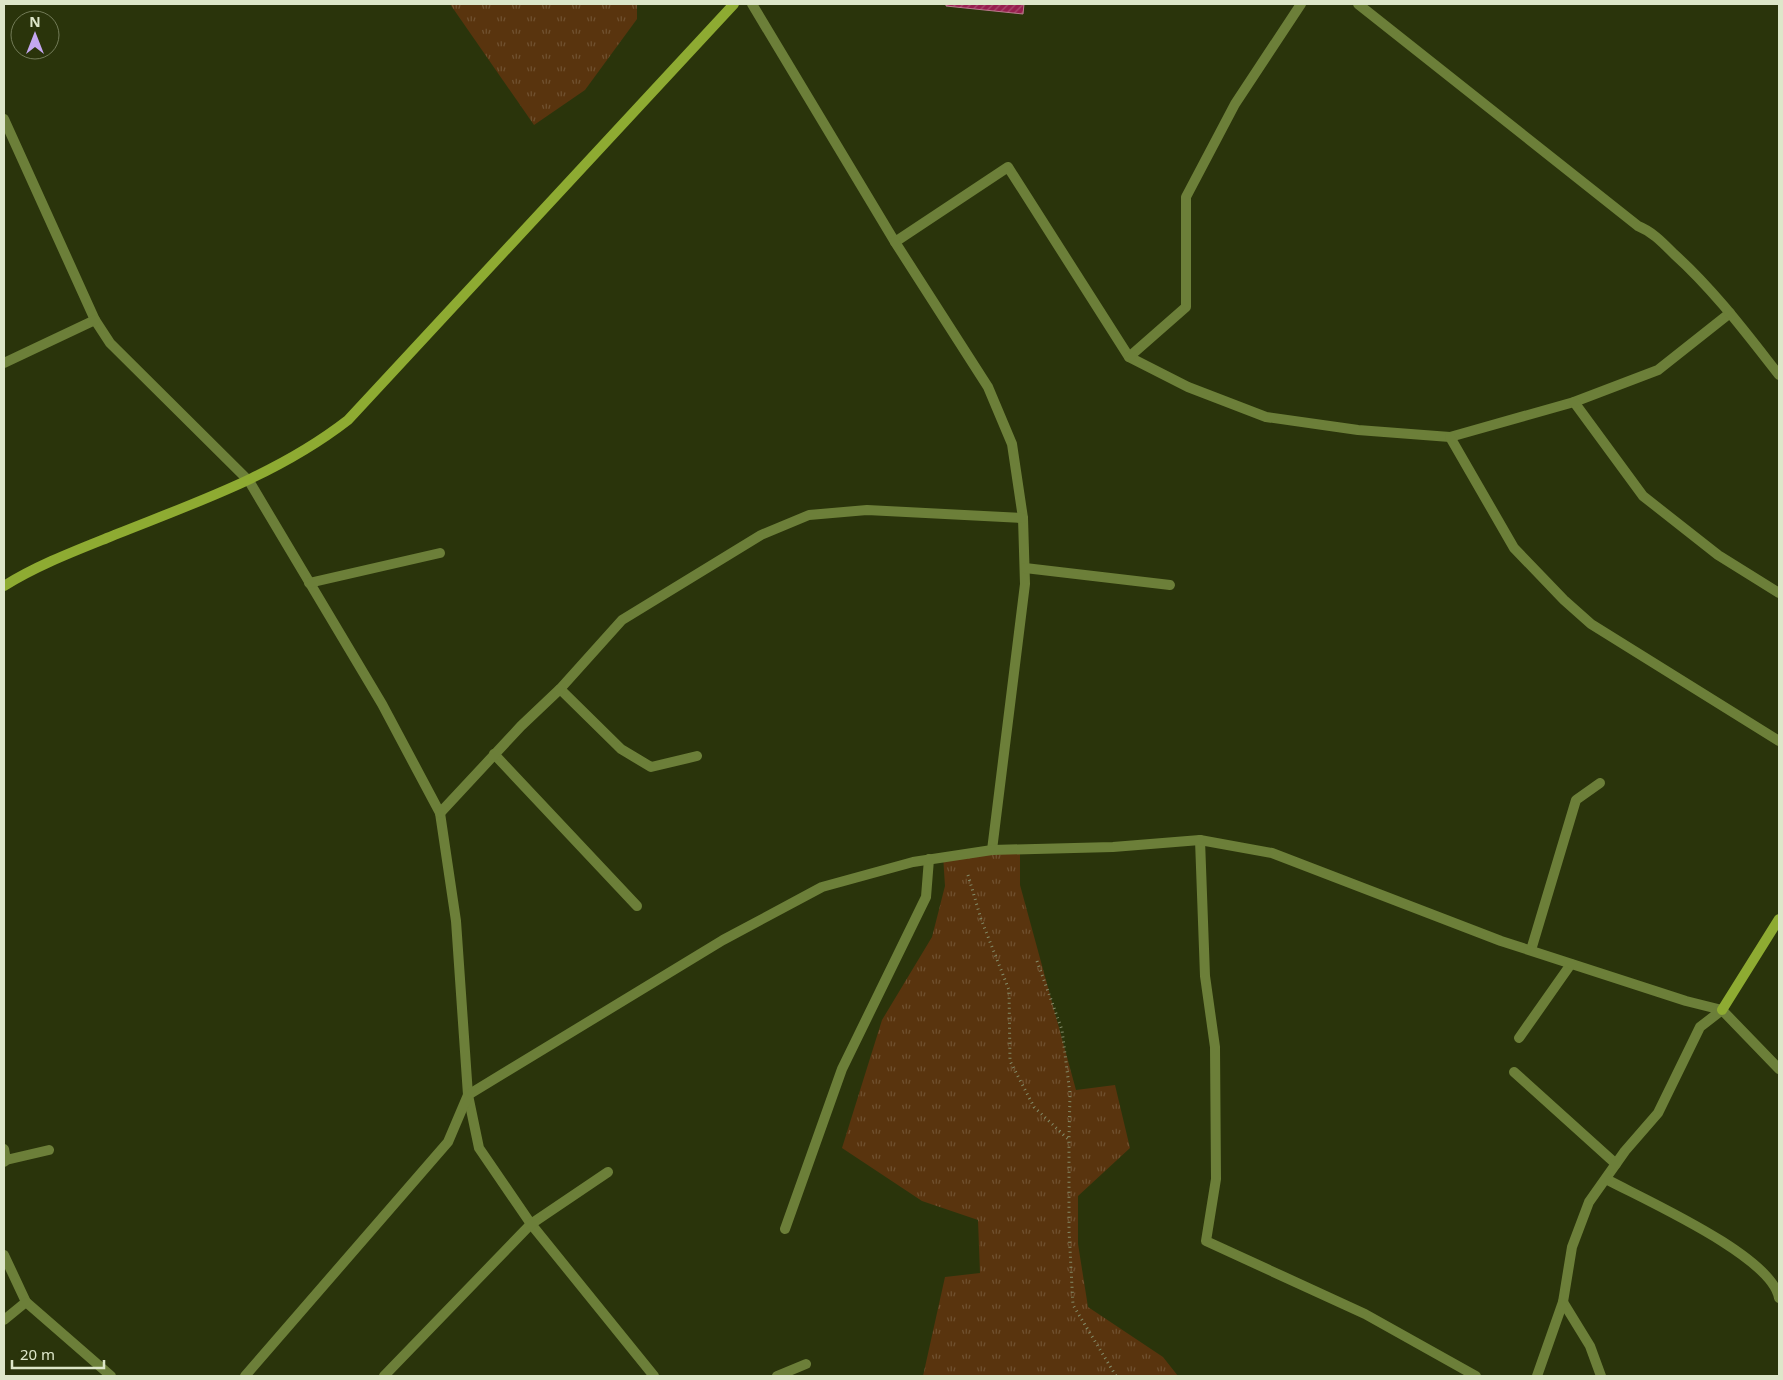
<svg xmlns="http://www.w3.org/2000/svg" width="1783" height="1380" font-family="'Noto Sans',sans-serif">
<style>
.grass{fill:url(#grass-tufts)}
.building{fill:url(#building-hatch);stroke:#b97b8c}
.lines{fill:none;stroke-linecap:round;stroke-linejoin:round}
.path{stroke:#848d6a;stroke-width:3;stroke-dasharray:1 4;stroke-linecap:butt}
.street{stroke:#6c7f39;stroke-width:10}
.secondary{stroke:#8eab32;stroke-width:10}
</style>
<defs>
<pattern id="grass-tufts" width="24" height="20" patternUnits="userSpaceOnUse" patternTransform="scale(1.25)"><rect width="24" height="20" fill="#59340e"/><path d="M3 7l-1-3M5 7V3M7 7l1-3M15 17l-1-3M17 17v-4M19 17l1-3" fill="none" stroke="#705130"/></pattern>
<pattern id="building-hatch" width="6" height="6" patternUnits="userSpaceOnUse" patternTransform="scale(1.25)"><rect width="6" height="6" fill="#961e4e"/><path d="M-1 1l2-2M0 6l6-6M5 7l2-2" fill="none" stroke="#a94a6e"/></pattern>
</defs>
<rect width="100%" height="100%" fill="#2a340b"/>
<g class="grass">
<polygon points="450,4 637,4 637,19 585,90 534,125"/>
<polygon points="1020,849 1020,885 1076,1090 1115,1085 1130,1148 1078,1196 1078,1244 1088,1307 1163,1357 1178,1376 923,1376 945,1277 980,1273 978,1220 922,1201 842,1148 882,1020 932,937 945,886 943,855"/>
</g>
<polygon class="building" points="946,4 1024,4 1023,14 946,6"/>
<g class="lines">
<g class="path">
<polyline points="968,875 981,919 1009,990 1010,1061 1034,1107 1069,1140 1069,1231 1073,1305 1116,1376"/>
<polyline points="1037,961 1062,1030 1070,1094 1069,1139"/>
</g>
<g class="street">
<polyline points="752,4 895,242 1008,167 1129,357 1188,387 1266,417 1358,430 1450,437 1574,402 1658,370 1730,313"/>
<path d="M1358,4L1638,226C1653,232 1663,243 1674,254C1714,290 1746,333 1779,375"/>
<polyline points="4,119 95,320 110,343 249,481 382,704 440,813 456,921 468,1095 479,1148 531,1224 654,1376"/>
<polyline points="895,242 988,387 1012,444 1023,518 1025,584 992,850"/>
<polyline points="1129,357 1186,307 1186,197 1235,104 1301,4"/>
<polyline points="4,363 95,320"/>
<polyline points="1574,402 1643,496 1718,555 1779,593"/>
<polyline points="1450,437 1514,548 1564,600 1591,624 1779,741"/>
<polyline points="1025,568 1170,585"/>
<polyline points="309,583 440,553"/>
<polyline points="560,689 621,749 651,767 697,756"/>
<polyline points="494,754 637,906"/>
<polyline points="440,813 521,726 560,689 622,620 761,535 809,515 867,510 1023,518"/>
<polyline points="1200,840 1205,976 1215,1047 1216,1179 1206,1241 1365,1314 1476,1376"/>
<polyline points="1531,950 1576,800 1600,783"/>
<polyline points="1519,1038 1571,964"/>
<polyline points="1514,1072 1616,1164"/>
<polyline points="4,1149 6,1160 4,1162"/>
<polyline points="6,1160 49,1150"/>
<path d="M1606,1179C1643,1199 1772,1256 1779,1298"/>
<polyline points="785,1229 842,1069 926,897 929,859"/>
<polyline points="4,1255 26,1302 111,1376"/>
<polyline points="1563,1302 1590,1346 1601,1376"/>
<polyline points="4,1320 26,1302"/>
<polyline points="245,1376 448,1142 468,1095 723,940 822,887 913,862 992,850 1113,847 1200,840 1272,853 1501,941 1686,1001 1722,1010 1779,1069"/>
<polyline points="384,1376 531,1224 608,1172"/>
<polyline points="777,1376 806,1364"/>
<polyline points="1537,1376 1563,1302 1572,1247 1589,1202 1625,1151 1658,1113 1700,1027 1722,1010"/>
</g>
<g class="secondary">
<path d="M4,586C36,566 72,552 107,538C191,504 276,476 348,420L734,4"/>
<polyline points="1722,1010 1779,919"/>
</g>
</g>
<rect width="1783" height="1380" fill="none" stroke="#dde6c9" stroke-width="10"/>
<g transform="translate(35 35)"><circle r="24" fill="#2a340b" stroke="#727b57"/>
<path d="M0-4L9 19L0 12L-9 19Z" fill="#c4a7f1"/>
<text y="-8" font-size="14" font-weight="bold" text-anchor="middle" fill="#dde6c9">N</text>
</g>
<path d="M12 1360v8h92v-8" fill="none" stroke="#dde6c9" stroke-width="2.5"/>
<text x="20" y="1360" font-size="15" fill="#dde6c9" stroke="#2a340b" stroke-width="4" paint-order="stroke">20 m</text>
</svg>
